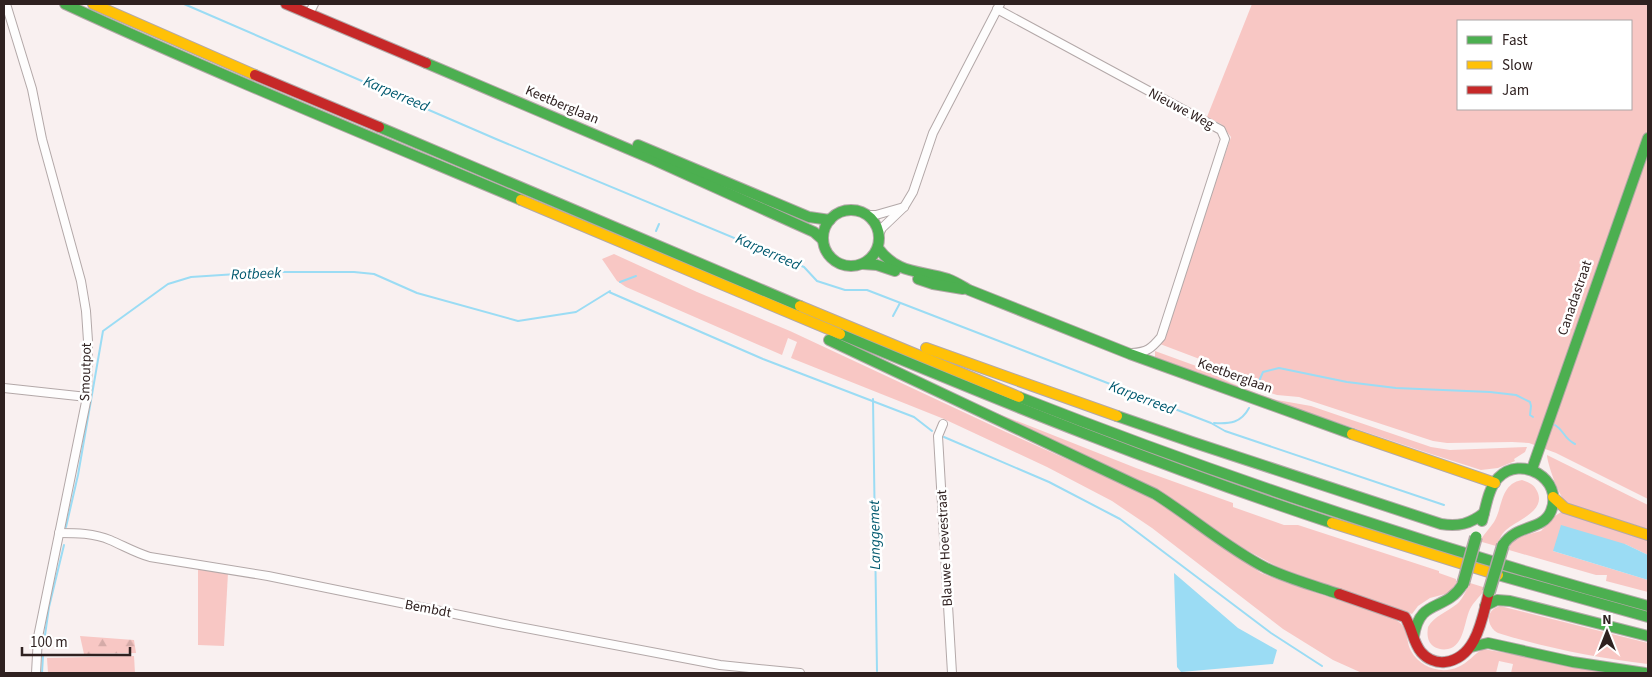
<svg xmlns="http://www.w3.org/2000/svg" width="1652" height="677" font-family="'Source Sans 3',sans-serif">
<style>
.green{fill:#f8c7c4;fill-rule:evenodd}
.forest{fill:url(#forest-firs)}
.water{fill:#9bdcf4}
.lines{fill:none;stroke-linecap:round;stroke-linejoin:round}
.stream{stroke:#9bdcf4;stroke-width:2}
.street-casing{stroke:#b3a8a8;stroke-width:10}
.fast-casing{stroke:#b3a8a8;stroke-width:12}
.slow-casing{stroke:#b3a8a8;stroke-width:12}
.jam-casing{stroke:#b3a8a8;stroke-width:12}
.street{stroke:#fefdfd;stroke-width:8}
.fast{stroke:#4caf50;stroke-width:10}
.slow{stroke:#ffc107;stroke-width:10}
.jam{stroke:#c62828;stroke-width:10}
.fast-bridge-casing{stroke:#b3a8a8;stroke-width:14;stroke-linecap:butt}
.fast-bridge{stroke:#4caf50;stroke-width:11}
.labels{text-anchor:middle;dominant-baseline:central;stroke-width:5;stroke-linejoin:round;paint-order:stroke}
.street-label{font-size:14px;fill:#2f2120;stroke:#fff}
.water-label{font-size:15px;font-style:italic;fill:#01596f;stroke:#fff}
</style>
<defs>
<pattern id="forest-firs" width="22" height="20" patternUnits="userSpaceOnUse" patternTransform="scale(1.25)"><rect width="22" height="20" fill="#f8c7c4"/><path d="M5 1l3.5 6h-7zM16 11l3.5 6h-7z" fill="#d5aba8"/></pattern>
</defs>
<rect width="100%" height="100%" fill="#f9f0f0"/>
<g class="green">
<path d="M1252,4H1648V499L1556,453L1529,443L1512,442L1447,443L1433,441L1299,397L1277,395L1244,384L1218,366L1160,344L1231,137L1221,124L1207,117ZM1458,21H1631V109H1458Z"/>
<path d="M614,254L697,292L790,331L1006,432L1136,490L1176,513L1261,573L1287,583L1390,617C1396,620 1401,622 1404,628C1408,635 1407,644 1411,651C1420,667 1441,675 1458,667C1468,663 1474,654 1483,649L1619,673H1511L1513,664L1499,661L1496,673H1362L1333,660L1283,629L1152,528L1112,501L1047,467L944,419L791,358L797,342L788,338L782,355L626,287L617,281L602,259Z"/>
<polygon points="1155,351 1199,367 1231,383 1259,394 1277,400 1311,406 1431,447 1450,450 1527,447 1525,452 1514,459 1515,461 1498,468 1481,470 1431,454 1291,407 1155,357"/>
<polygon points="979,406 1136,468 1233,503 1233,507 1284,525 1298,525 1439,571 1439,573 1456,579 1456,581 1457,582 1449,593 1430,598 1418,606 1412,614 1289,573"/>
<path d="M1547,455L1648,505V529L1572,505C1569,503 1567,502 1565,501C1559,496 1547,463 1547,455Z"/>
<path d="M1522,480C1528,482 1534,484 1537,491C1547,511 1517,520 1506,530C1501,534 1499,541 1496,546L1482,542L1481,539C1485,533 1490,528 1494,522C1503,507 1500,484 1522,480Z"/>
<polygon points="1561,512 1648,539 1648,555 1625,544 1553,551 1648,580 1648,592 1606,581 1607,575 1596,575 1509,550 1511,542 1522,536 1541,531 1555,516"/>
<polygon points="198,567 228,573 224,646 198,645"/>
<path d="M1470,583L1483,587L1485,590C1480,596 1473,603 1470,609C1464,622 1464,646 1448,649C1443,650 1437,649 1433,646C1427,641 1427,634 1428,627C1434,616 1447,612 1457,604C1463,599 1466,590 1470,583Z"/>
<path d="M1500,606L1648,643V664C1597,658 1547,648 1498,633C1486,626 1485,610 1500,606Z"/>
<polygon points="134,656 135,673 48,673 47,658"/>
</g>
<polygon class="forest" points="80,636 134,640 136,653 84,654"/>
<g class="water">
<polygon points="1561,525 1625,544 1648,555 1648,580 1553,551"/>
<polygon points="1174,573 1238,628 1277,650 1273,664 1181,672 1177,667"/>
</g>
<g class="lines">
<g class="stream">
<polyline points="184,4 496,139 804,267 817,281 845,290 867,290 1211,423 1225,431 1444,505"/>
<polyline points="656,231 659,224"/>
<polyline points="620,282 636,276"/>
<polyline points="609,292 763,359 914,417 932,431"/>
<polyline points="893,316 900,303"/>
<polyline points="1256,388 1263,372 1279,368 1347,382 1396,388 1490,392 1516,395 1530,402 1531,406 1530,415 1533,417"/>
<polyline points="873,399 877,671"/>
<path d="M1214,423C1230,424 1241,423 1249,408"/>
<path d="M1555,425C1565,431 1563,438 1575,444"/>
<polyline points="944,437 1049,482 1120,519 1271,633 1322,666"/>
<polyline points="66,527 78,475 103,331 168,284 191,277 267,272 354,272 374,274 417,293 518,321 576,312 610,291"/>
<polyline points="45,635 49,607 64,545"/>
<polyline points="42,673 43,656"/>
<polyline points="1333,673 1334,673"/>
</g>
<defs>
<g id="street">
<polyline points="6,4 32,89 42,139 81,281 86,311 88,341 87,397 38,637 36,673"/>
<polyline points="312,8 314,4"/>
<path d="M997,9L1221,130L1225,139L1161,337C1151,349 1147,352 1132,353"/>
<polyline points="867,215 876,215 904,207"/>
<polyline points="879,234 882,228 904,207 913,192 933,133 1000,4"/>
<polyline points="4,388 87,397"/>
<polyline points="943,424 938,436 952,673"/>
<path d="M59,533C76,533 94,533 110,540C124,546 136,553 150,557L268,576L504,624L720,665L800,673"/>
</g>
<g id="fast">
<path d="M65,4C215,73 369,136 521,200"/>
<polyline points="426,63 652,159 814,232 823,240"/>
<polyline points="379,127 800,306"/>
<polyline points="638,145 809,217 830,220"/>
<circle cx="851" cy="238" r="28"/>
<path d="M878,248C898,275 920,270 948,279C956,282 962,286 969,290L1130,354L1352,434"/>
<polyline points="863,264 877,265 895,271"/>
<polyline points="918,279 933,284 963,289"/>
<path d="M840,334C1002,402 1165,468 1332,523"/>
<path d="M829,340L1155,494C1193,518 1227,548 1266,568C1289,579 1315,586 1339,594"/>
<path d="M1019,397C1225,478 1434,548 1648,606"/>
<path d="M1117,416L1192,442L1441,524C1458,527 1470,524 1484,513"/>
<polyline points="1532,469 1648,138"/>
<path d="M1482,521C1486,507 1488,489 1498,478C1521,454 1564,479 1551,511C1543,531 1516,524 1503,545"/>
<polyline points="1498,575 1648,617"/>
<polyline points="1485,606 1497,600 1510,601 1648,636"/>
<path d="M1414,636C1420,597 1445,613 1463,584"/>
<polyline points="1471,647 1488,643 1573,662 1645,673"/>
</g>
<g id="slow">
<polyline points="93,4 255,75"/>
<polyline points="521,200 840,334"/>
<polyline points="800,306 1019,397"/>
<polyline points="926,348 1117,416"/>
<polyline points="1352,434 1495,483"/>
<polyline points="1553,497 1565,508 1648,535"/>
<polyline points="1332,523 1498,575"/>
</g>
<g id="jam">
<polyline points="286,4 426,63"/>
<polyline points="255,75 379,127"/>
<path d="M1339,594L1405,617C1412,628 1413,642 1421,652C1427,659 1436,663 1445,662C1477,658 1482,618 1489,592"/>
</g>
</defs>
<use href="#street" class="street-casing"/>
<use href="#fast" class="fast-casing"/>
<use href="#slow" class="slow-casing"/>
<use href="#jam" class="jam-casing"/>
<use href="#street" class="street"/>
<use href="#fast" class="fast"/>
<use href="#slow" class="slow"/>
<use href="#jam" class="jam"/>
<defs>
<g id="fast-bridge">
<polyline points="1463,584 1476,537"/>
<polyline points="1489,592 1503,545"/>
</g>
</defs>
<use href="#fast-bridge" class="fast-bridge-casing"/>
<use href="#fast-bridge" class="fast-bridge"/>
</g>
<g class="labels">
<g class="street-label">
<text transform="translate(562 105) rotate(23)">Keetberglaan</text>
<text transform="translate(1181 109) rotate(28)">Nieuwe Weg</text>
<text transform="translate(1575 298) rotate(-71)">Canadastraat</text>
<text transform="translate(86 372) rotate(-88)">Smoutpot</text>
<text transform="translate(1235 376) rotate(20)">Keetberglaan</text>
<text transform="translate(945 548) rotate(-93)">Blauwe Hoevestraat</text>
<text transform="translate(428 609) rotate(11)">Bembdt</text>
</g>
<g class="water-label">
<text transform="translate(396 94) rotate(23)">Karperreed</text>
<text transform="translate(768 252) rotate(24)">Karperreed</text>
<text transform="translate(256 274) rotate(-2)">Rotbeek</text>
<text transform="translate(1142 398) rotate(21)">Karperreed</text>
<text transform="translate(875 535) rotate(-91)">Langgemet</text>
</g>
</g>
<rect width="1652" height="677" fill="none" stroke="#2f2120" stroke-width="10"/>
<rect x="1457" y="20" width="175" height="90" fill="#ffffff" stroke="#aca6a6"/>
<rect x="1467" y="36" width="25" height="8" fill="#4caf50" stroke="#aca6a6"/>
<text x="1502" y="45" font-size="15" fill="#2f2120">Fast</text>
<rect x="1467" y="61" width="25" height="8" fill="#ffc107" stroke="#aca6a6"/>
<text x="1502" y="70" font-size="15" fill="#2f2120">Slow</text>
<rect x="1467" y="86" width="25" height="8" fill="#c62828" stroke="#aca6a6"/>
<text x="1502" y="95" font-size="15" fill="#2f2120">Jam</text>
<g transform="translate(1607 632)" stroke="#ffffff" stroke-width="4" paint-order="stroke">
<path d="M0-4L9 19L0 12L-9 19Z" fill="#2f2120"/>
<text y="-8" font-size="14" font-weight="bold" text-anchor="middle" fill="#2f2120">N</text>
</g>
<path d="M22 647v8h108v-8" fill="none" stroke="#2f2120" stroke-width="2.5"/>
<text x="30" y="647" font-size="15" fill="#2f2120" stroke="#ffffff" stroke-width="4" paint-order="stroke">100 m</text>
</svg>
